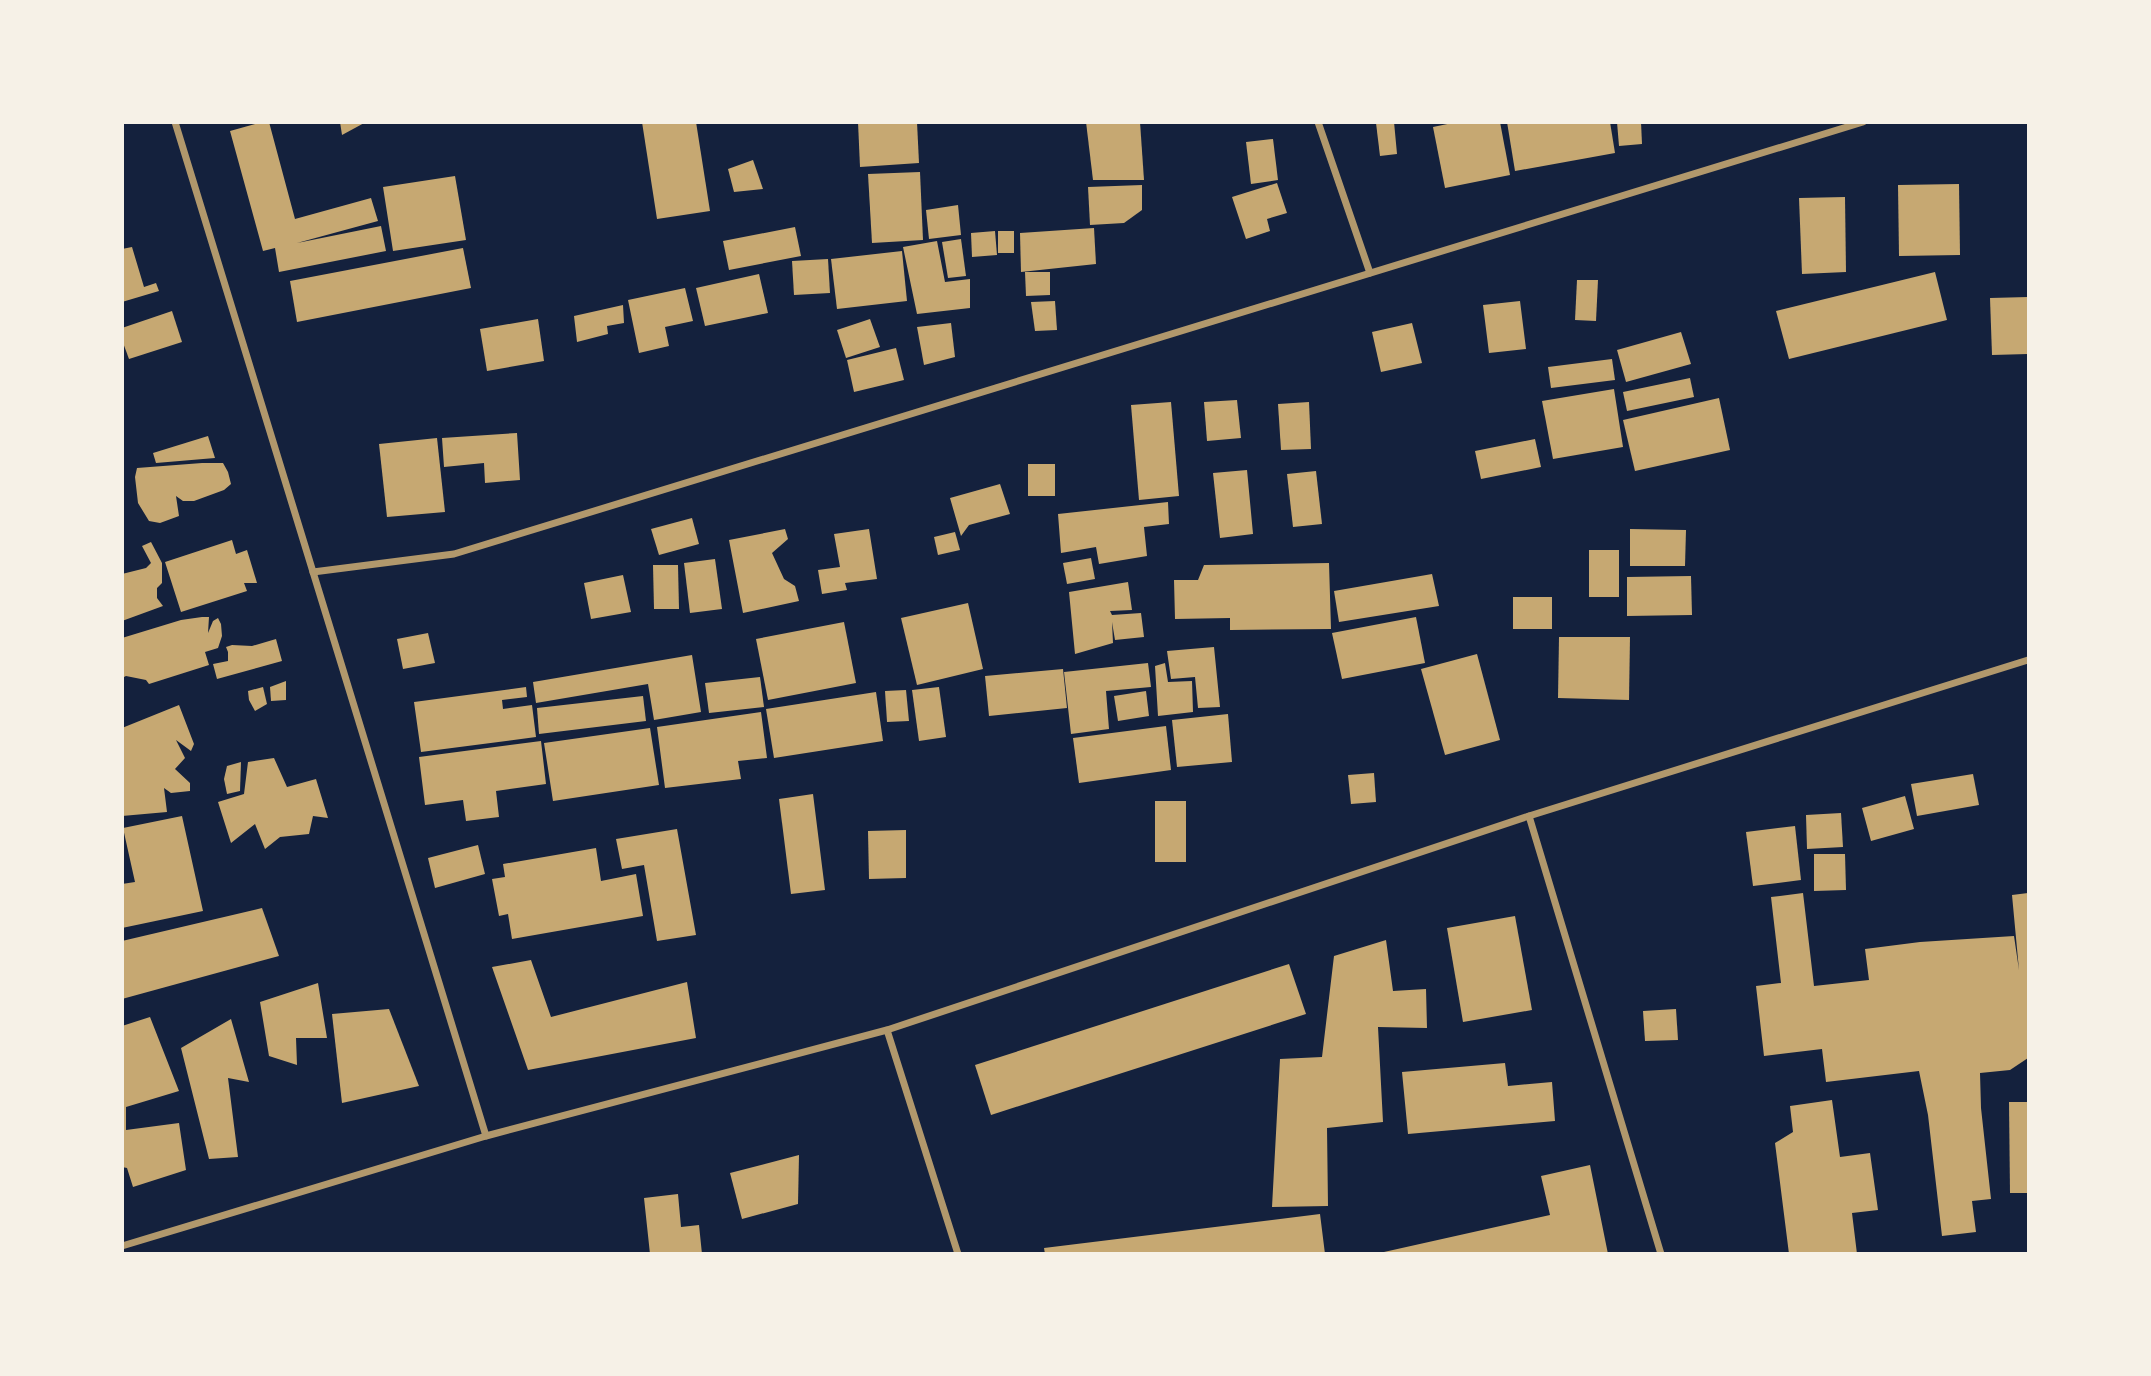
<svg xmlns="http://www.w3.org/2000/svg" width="2151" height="1376" font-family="'Asap Condensed',sans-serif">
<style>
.building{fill:#c6a872}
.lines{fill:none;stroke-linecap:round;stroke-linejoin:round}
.minor{stroke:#b1986c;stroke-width:7}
</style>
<rect width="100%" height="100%" fill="#14213d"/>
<g class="building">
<polygon points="262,122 269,122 295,219 371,198 378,221 297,243 381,226 386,251 279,272 275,248 263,251 230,131"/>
<polygon points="340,122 366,122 342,135"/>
<polygon points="642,122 696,122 710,211 657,219"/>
<polygon points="858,122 917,122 919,163 860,167"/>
<polygon points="1086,122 1140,122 1144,180 1093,180"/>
<polygon points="1394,122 1397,154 1380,156 1376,123"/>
<polygon points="1457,122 1500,122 1510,175 1445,188 1433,127"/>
<polygon points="1507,122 1610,122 1615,153 1515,171"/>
<polygon points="1617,122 1641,122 1642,144 1619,146"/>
<polygon points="1273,139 1278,180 1251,184 1246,142"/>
<polygon points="753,160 763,189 734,192 728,169"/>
<polygon points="920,172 923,240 872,243 868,174"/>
<polygon points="455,176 466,240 393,251 383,187"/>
<polygon points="1277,183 1287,213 1267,219 1270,231 1246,239 1232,197"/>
<polygon points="1959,184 1960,255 1899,256 1898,185"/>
<polygon points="1142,185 1142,210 1124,223 1090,225 1088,187"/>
<polygon points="1845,197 1846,272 1802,274 1799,198"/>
<polygon points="958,205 961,235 929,239 926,210"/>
<polygon points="795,227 801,256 729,270 723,241"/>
<polygon points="1094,228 1096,264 1021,272 1020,233"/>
<polygon points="995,231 997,255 972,257 971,233"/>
<rect x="998" y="231" width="16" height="22"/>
<polygon points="961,239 966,276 948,278 942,242"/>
<polygon points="937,241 945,282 970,279 970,308 917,314 903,247"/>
<polygon points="132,247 144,287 156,283 159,291 122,302 122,249"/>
<polygon points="463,248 471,288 297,322 290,281"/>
<polygon points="902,251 907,301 837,309 831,259"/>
<polygon points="828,259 830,293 794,295 792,261"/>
<polygon points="1025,272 1050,272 1050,295 1026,296"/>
<polygon points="1935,272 1947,320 1789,359 1776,311"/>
<polygon points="759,274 768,313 705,326 696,288"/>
<polygon points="1577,280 1598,280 1596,321 1575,320"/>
<polygon points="685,288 693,321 665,327 669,346 639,353 628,300"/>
<polygon points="2028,297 2028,354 1992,355 1990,298"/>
<polygon points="1055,301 1057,330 1035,331 1031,302"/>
<polygon points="1520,301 1526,349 1489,353 1483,305"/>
<polygon points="623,305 624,323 607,326 608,334 577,342 574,316"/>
<polygon points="172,311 182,342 129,359 122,340 122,328"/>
<polygon points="538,319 544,361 487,371 480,329"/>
<polygon points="870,319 880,347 846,358 837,330"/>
<polygon points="951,323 955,357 924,365 917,327"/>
<polygon points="1412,323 1422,363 1381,372 1372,332"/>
<polygon points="1681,332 1691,364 1626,382 1617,350"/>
<polygon points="896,348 904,380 854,392 847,360"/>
<polygon points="1612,359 1615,380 1551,388 1548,367"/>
<polygon points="1690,378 1694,397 1627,411 1623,392"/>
<polygon points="1614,389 1623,447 1553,459 1542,401"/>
<polygon points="1719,398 1730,450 1635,471 1623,420"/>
<polygon points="1237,400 1241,438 1207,441 1204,402"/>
<polygon points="1171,402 1179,496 1139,500 1131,405"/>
<polygon points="1309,402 1311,449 1281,450 1278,404"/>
<polygon points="517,433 520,480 485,483 484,463 444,467 442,438"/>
<polygon points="208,436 215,458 156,463 153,453"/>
<polygon points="437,438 445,512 387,517 379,444"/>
<polygon points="1535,439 1541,467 1481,479 1475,451"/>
<polygon points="202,463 223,463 228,472 231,484 224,490 194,501 183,501 176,496 179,516 160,523 149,521 138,503 135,477 137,468"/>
<rect x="1028" y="464" width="27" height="32"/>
<polygon points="1247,470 1253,534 1220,538 1213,473"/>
<polygon points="1316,471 1322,524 1293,527 1287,474"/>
<polygon points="1000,484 1010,514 969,525 961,536 950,498"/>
<polygon points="1168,502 1169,524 1144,527 1147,556 1099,564 1096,547 1061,553 1058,514"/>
<polygon points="692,518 699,544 659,555 651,529"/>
<polygon points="785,529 788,539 772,553 784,579 795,586 799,601 743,613 729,540"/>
<polygon points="869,529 877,579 845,583 847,590 822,594 818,570 840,567 834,534"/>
<polygon points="1630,529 1686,530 1685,566 1630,566"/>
<polygon points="955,532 960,550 938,555 934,537"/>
<polygon points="232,540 236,554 247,550 257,583 244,583 247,591 181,612 165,562"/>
<polygon points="151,542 162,563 162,583 157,588 157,598 163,606 122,621 122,574 146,568 151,563 142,546"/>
<rect x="1589" y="550" width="30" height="47"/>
<polygon points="1091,558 1095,579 1067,584 1063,563"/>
<polygon points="715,559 722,609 690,613 684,563"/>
<polygon points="1329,563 1331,629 1230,630 1230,618 1175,619 1174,580 1198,580 1204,565"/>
<polygon points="653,565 678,565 679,609 654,609"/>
<polygon points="1432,574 1439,606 1339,622 1334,591"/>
<polygon points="623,575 631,612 591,619 584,583"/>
<polygon points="1691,576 1692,615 1627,616 1627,577"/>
<polygon points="1128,582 1132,610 1110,611 1112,615 1141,613 1144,637 1115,640 1112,622 1113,643 1075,654 1069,592"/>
<rect x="1513" y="597" width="39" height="32"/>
<polygon points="968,603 983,669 917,685 901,618"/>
<polygon points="202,617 209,617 208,633 213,621 218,618 221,624 222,636 218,648 205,652 209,665 149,684 146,680 126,676 122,678 122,638 181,620"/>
<polygon points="1416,617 1425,663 1342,679 1332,633"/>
<polygon points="844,622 856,683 768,700 756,639"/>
<polygon points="428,633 435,663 403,669 397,639"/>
<polygon points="1559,637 1630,637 1629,700 1558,698"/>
<polygon points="276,639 282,661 217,679 213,664 228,661 228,652 226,647 232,645 252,646"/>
<polygon points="1214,647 1220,707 1198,708 1195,677 1171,679 1167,651"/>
<polygon points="1477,654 1500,740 1445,755 1421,669"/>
<polygon points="692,655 701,712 654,720 648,684 536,703 533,682"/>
<polygon points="1148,663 1151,687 1106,691 1109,729 1071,734 1064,672"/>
<polygon points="1165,663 1168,682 1192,681 1193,712 1158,716 1155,666"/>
<polygon points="1063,669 1067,708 989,716 985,676"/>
<polygon points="760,677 764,707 709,713 705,683"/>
<polygon points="286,681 286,700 271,701 270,687"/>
<polygon points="263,687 267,704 255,711 249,700 248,691"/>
<polygon points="526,687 527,697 502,700 503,709 532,705 536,737 421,752 414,702"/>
<polygon points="939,687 946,737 919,741 912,690"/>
<polygon points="906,690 909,721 887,722 885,691"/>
<polygon points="1146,691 1149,716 1118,721 1114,696"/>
<polygon points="876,692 883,741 774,758 766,709"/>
<polygon points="643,696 646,721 539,734 537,708"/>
<polygon points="179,705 194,744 191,751 176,740 185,758 175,769 190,783 190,791 171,793 164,788 167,812 122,816 122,728"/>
<polygon points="761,712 767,758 738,761 741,779 665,788 657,727"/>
<polygon points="1228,714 1232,762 1177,767 1172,720"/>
<polygon points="1166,726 1171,770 1079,783 1073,738"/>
<polygon points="650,728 659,785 553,801 544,743"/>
<polygon points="541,741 546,784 496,791 499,817 466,821 463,800 425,805 419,757"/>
<polygon points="274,758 287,787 316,779 328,818 313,816 309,834 280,837 265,849 255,824 231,843 218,802 244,794 248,762"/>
<polygon points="241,762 240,791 227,794 224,779 227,766"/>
<polygon points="1374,773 1376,802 1351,804 1348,775"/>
<polygon points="1973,774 1979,805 1917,816 1911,784"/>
<polygon points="813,794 825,890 791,894 779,799"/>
<polygon points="1905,796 1914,829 1871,841 1862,808"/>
<rect x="1155" y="801" width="31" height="61"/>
<polygon points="1841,813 1843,847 1807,849 1806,815"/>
<polygon points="182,816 203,911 122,928 122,884 135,882 123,828"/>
<polygon points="1795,826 1801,880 1753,886 1746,832"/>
<polygon points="677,829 696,935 657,941 644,865 622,869 616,839"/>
<polygon points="906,830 906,878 869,879 868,831"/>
<polygon points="478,845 485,874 435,888 428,858"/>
<polygon points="596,848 601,881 636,874 643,916 512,939 508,914 499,916 492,879 505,877 503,864"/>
<polygon points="1814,854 1845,854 1846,890 1814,891"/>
<polygon points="1803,893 1814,986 1869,980 1865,949 1920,942 2014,936 2019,970 2012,895 2028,893 2028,1058 2010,1070 1980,1073 1981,1108 1991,1199 1972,1201 1976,1232 1942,1236 1928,1115 1919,1071 1826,1082 1822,1049 1764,1056 1756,986 1781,983 1771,897"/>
<polygon points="262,908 279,956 122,999 122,941"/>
<polygon points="1515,916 1532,1010 1463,1022 1447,928"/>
<polygon points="1386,940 1393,991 1426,989 1427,1028 1378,1027 1383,1122 1327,1128 1328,1206 1272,1207 1280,1059 1322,1057 1334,956"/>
<polygon points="531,960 551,1017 687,982 696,1038 528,1070 492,967"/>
<polygon points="1289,964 1306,1014 991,1115 975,1065"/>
<polygon points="318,983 327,1038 296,1038 297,1065 269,1056 260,1002"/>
<polygon points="389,1009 419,1086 342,1103 332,1014"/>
<polygon points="1676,1009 1678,1040 1645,1041 1643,1011"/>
<polygon points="150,1017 179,1091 126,1107 126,1130 179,1123 186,1170 133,1187 127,1168 122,1167 122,1026"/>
<polygon points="231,1019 249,1082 228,1078 238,1157 209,1159 181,1048"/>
<polygon points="1505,1063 1508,1086 1552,1082 1555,1121 1408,1134 1402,1072"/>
<polygon points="1832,1100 1840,1157 1870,1153 1878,1210 1852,1213 1857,1254 1789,1254 1775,1143 1793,1132 1790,1106"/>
<polygon points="2009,1102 2028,1102 2028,1193 2010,1193"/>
<polygon points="799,1155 798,1204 742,1219 730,1173"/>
<polygon points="1590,1165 1608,1254 1375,1254 1550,1215 1541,1176"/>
<polygon points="678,1194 681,1227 699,1225 702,1254 650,1254 644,1198"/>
<polygon points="1320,1214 1325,1254 1045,1254 1044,1248"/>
</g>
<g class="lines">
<g class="minor">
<polyline points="175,122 486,1136"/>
<polyline points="1318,122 1370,273"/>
<polyline points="313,572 454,554 1863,122"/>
<polyline points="1529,816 1661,1254"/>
<polyline points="887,1030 958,1254"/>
<polyline points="122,1246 486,1136 887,1030 1529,816 2028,660"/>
</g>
</g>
<rect width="2151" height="1376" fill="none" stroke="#f6f1e7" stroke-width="248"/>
</svg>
